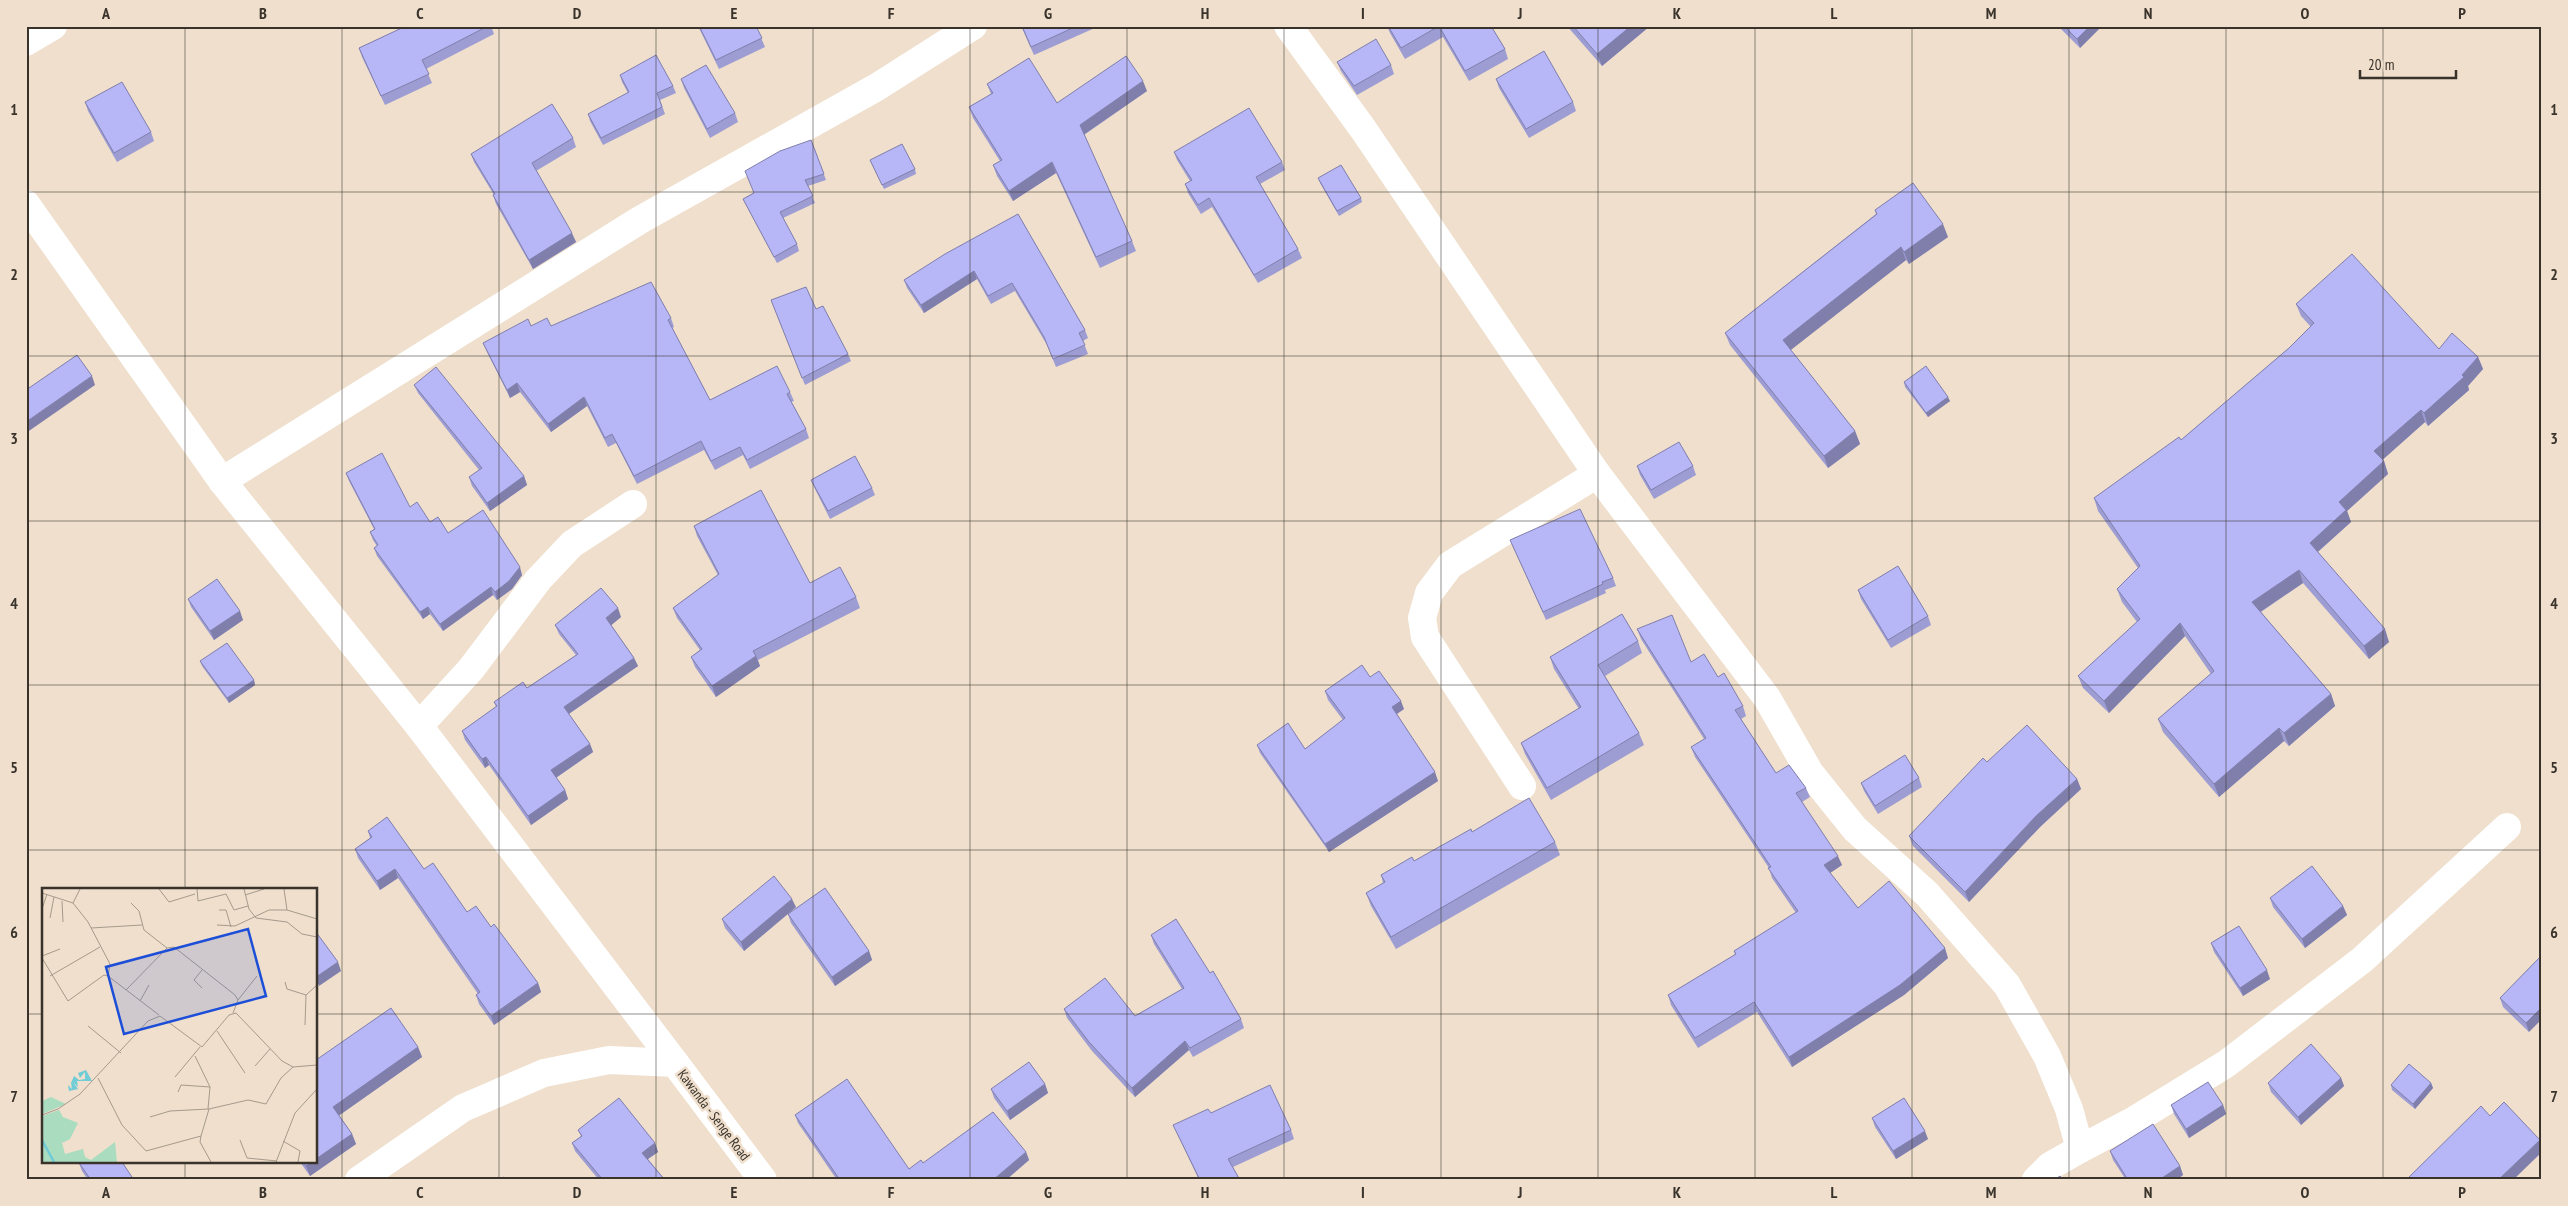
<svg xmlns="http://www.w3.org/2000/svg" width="2568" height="1206" font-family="'PT Sans Narrow',sans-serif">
<rect width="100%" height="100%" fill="#efdfcc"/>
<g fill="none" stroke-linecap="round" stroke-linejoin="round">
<g stroke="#fff" stroke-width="28">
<polyline points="1288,26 1363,129 1597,474 1767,698 1810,773 1855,829 1927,894 2007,985 2047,1056 2069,1109 2080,1149 2050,1166 2036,1180"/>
<polyline points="26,42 53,26"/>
<polyline points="26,204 222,481 419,726 675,1063"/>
<polyline points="222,481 640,220 877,87 973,26"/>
<polyline points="419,726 471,669 538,580 572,544 633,504"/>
<polyline points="1522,786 1425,637 1422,618 1429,593 1450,565 1597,474"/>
<polyline points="2080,1149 2133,1121 2226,1064 2362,960 2507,827"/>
</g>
<polyline stroke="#fff" stroke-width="28" points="359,1180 463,1108 544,1073 609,1060 675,1063 763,1180"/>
</g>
<g fill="#9d9dd4">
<polygon points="406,26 491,26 494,34 426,69 432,83 385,105 362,57 359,48"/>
<polygon points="698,26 756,26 765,47 719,69"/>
<polygon points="1021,26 1097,26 1097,27 1034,55"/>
<polygon points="1387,26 1491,26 1505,49 1508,59 1469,81 1443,37 1405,59 1390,33"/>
<polygon points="1567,26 1650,26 1602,66"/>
<polygon points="2058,26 2102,26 2080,48"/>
<polygon points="1337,62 1391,65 1394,74 1357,95 1341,71"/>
<polygon points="620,75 673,86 676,93 660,100 665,114 603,145 590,121 588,114 628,93 622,82"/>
<polygon points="681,79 735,113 738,122 710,138 684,88"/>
<polygon points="1496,79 1573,102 1576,111 1529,138 1499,88"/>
<polygon points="987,84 1057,103 1147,91 1084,135 1132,241 1136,251 1100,268 1056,173 1013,201 997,176 993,165 1000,161 973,118 969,107 991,94"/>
<polygon points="85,102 151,132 154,141 117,162 88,111"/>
<polygon points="573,138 576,147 536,171 576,242 533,269 496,204 493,195 494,195 474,162 471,154"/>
<polygon points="811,140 826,180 808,186 815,203 783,218 797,244 799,251 777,263 746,205 743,199 753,193"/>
<polygon points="1174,152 1282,162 1285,170 1260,184 1298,249 1302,258 1258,283 1212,207 1201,214 1188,193 1185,184 1190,181 1177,160"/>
<polygon points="870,160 915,169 916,174 884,189"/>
<polygon points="1318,178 1361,198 1362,202 1339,216 1320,183"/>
<polygon points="1875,210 1948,237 1909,264 1906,260 1790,350 1855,431 1860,444 1828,468 1730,345 1725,333 1876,214"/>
<polygon points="1018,214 1085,330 1088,338 1083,341 1088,354 1056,367 1047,345 1015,291 991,304 977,279 924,313 907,288 904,280"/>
<polygon points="771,300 816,309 848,354 851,361 805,385"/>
<polygon points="2296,304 2439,349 2478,357 2483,369 2468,386 2469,390 2428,426 2425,422 2382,460 2384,461 2388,474 2347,511 2351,522 2318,552 2389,642 2369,659 2303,583 2261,612 2331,694 2335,706 2289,746 2284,741 2219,797 2163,732 2158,719 2211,674 2185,636 2109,713 2083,688 2078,676 2137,622 2122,602 2117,589 2138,568 2098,511 2094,498 2181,440 2289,348 2311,327 2301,316"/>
<polygon points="671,318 674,327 672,328 710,400 790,392 794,401 791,402 806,429 809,438 750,469 743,455 715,470 704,450 637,484 616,443 608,447 587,406 551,432 520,392 510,398 487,352 483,343 531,326 551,326"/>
<polygon points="1904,382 1950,401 1928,417 1905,387"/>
<polygon points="414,385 524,476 527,485 490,511 472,486 469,477 479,470 418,393"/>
<polygon points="1637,466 1693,466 1696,475 1654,499 1640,475"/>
<polygon points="346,473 410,507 430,522 522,575 512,589 497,600 493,595 443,631 430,614 423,619 377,556 374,548 377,546 373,540 370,532 374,529 349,481"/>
<polygon points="811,480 872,488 875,495 830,519 814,487"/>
<polygon points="694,526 810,583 856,597 860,608 758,660 760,666 716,697 695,667 691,657 700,650 677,618 673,608 718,575 697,536"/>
<polygon points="1510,540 1613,578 1616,586 1605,590 1606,593 1546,620"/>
<polygon points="1858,590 1928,616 1931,625 1891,648 1861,599"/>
<polygon points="188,599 243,620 214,640 191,607"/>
<polygon points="621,617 611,625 634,658 638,666 569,714 590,744 593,752 556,778 565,790 568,799 531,825 489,765 485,768 465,740 462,731 496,707 494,702 527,688 576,655 559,634 555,625"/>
<polygon points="1637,629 1691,662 1718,677 1743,706 1746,716 1741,719 1776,773 1806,788 1810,797 1802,802 1842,865 1830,873 1858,908 1948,958 1904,995 1792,1067 1757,1012 1698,1048 1671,1005 1668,995 1735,955 1734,951 1796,913 1772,878 1769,868 1695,757 1691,747 1704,739 1641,639"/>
<polygon points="1638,641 1642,653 1605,676 1639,733 1644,745 1551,800 1525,754 1521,743 1579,709 1554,669 1550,657"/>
<polygon points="200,661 254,680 255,685 229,703 202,666"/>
<polygon points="1370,677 1404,709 1397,714 1438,781 1329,852 1260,753 1257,745 1305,749 1343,720 1328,700 1325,691"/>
<polygon points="1987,762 2077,779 2081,789 2040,827 1969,902 1913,846 1909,836"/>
<polygon points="1919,778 1922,787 1878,814 1864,791 1861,783"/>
<polygon points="368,831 424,869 467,912 491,927 538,983 541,992 494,1025 479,1004 476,995 478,994 398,878 380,890 358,858 355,849 370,838"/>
<polygon points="1472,832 1555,842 1560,855 1396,949 1371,906 1366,893 1383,883 1381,875 1414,861"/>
<polygon points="2270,898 2343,906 2347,915 2305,948 2273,907"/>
<polygon points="796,907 744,951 725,928 722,919"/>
<polygon points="788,914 869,951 872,960 835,986 791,923"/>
<polygon points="1151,935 1210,973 1241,1019 1244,1028 1193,1057 1189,1050 1135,1097 1092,1051 1067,1018 1064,1009 1135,1016 1182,989 1154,944"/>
<polygon points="2211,943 2270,979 2243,996 2214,952"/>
<polygon points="2542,955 2529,1032 2503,1007 2500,998"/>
<polygon points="418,1047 422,1057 339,1115 352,1134 356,1144 310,1176 300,1162 316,1162 316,1060"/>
<polygon points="2341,1078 2344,1086 2301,1125 2271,1092 2268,1083"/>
<polygon points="2431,1083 2433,1088 2415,1109 2392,1090 2391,1085"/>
<polygon points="1045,1084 1048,1093 1010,1120 994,1098 991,1089"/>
<polygon points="2171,1105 2223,1105 2226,1114 2189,1138 2174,1114"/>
<polygon points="1211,1113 1291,1130 1294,1139 1233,1167 1240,1180 1199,1180 1177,1133 1173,1125"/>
<polygon points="795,1115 909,1169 923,1163 1026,1152 1029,1160 1006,1180 837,1180 798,1123"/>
<polygon points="1872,1118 1928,1139 1896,1159 1875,1127"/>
<polygon points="578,1130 655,1143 658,1152 648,1159 665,1180 599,1180 575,1151 572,1143 581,1136"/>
<polygon points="2110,1151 2180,1166 2183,1175 2176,1180 2126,1180 2113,1160"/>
<polygon points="79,1163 134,1180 88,1180 82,1171"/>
</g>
<g fill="#807fac">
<polygon points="1631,26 1650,26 1602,66 1597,54"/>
<polygon points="2090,26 2102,26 2080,48 2077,39"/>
<polygon points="1143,81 1147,91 1083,135 1080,125"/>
<polygon points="1052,162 1056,173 1013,201 1009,191"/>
<polygon points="1943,224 1948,237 1909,264 1904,252"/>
<polygon points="572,233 576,242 533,269 529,260"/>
<polygon points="1901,247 1906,260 1787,353 1783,340"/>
<polygon points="974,271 977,279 924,313 921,305"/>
<polygon points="2478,357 2483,369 2468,386 2469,390 2428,426 2424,413 2462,375"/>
<polygon points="92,376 95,385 26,433 26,422"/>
<polygon points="517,383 520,392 510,398 507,390"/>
<polygon points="584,397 587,406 551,432 548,424"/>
<polygon points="1948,397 1950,401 1928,417 1926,413"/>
<polygon points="2421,410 2425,422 2379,463 2374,451"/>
<polygon points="1855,431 1860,444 1828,468 1824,456"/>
<polygon points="2384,461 2388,474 2347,511 2351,522 2314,555 2310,543 2339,502"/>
<polygon points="524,476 527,485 490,511 487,503"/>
<polygon points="520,567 522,575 512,589 497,600 495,592"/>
<polygon points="2299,570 2303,583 2257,614 2252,602"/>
<polygon points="491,587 493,595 443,631 440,624"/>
<polygon points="428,607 430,614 423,619 420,612"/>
<polygon points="618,608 621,617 609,627 606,618"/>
<polygon points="240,611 243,620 214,640 210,631"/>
<polygon points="2180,623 2185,636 2109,713 2104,701"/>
<polygon points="2385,629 2389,642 2369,659 2364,646"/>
<polygon points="756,656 760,666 716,697 712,686"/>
<polygon points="634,658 638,666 567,715 564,707"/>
<polygon points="254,680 255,685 229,703 227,698"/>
<polygon points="2331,694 2335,706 2289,746 2284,733"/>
<polygon points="1401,701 1404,709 1395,715 1392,707"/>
<polygon points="2279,728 2284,741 2219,797 2214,784"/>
<polygon points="590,744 593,752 554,779 551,770"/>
<polygon points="486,757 489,765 485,768 482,759"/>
<polygon points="1435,772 1438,781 1329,852 1325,844"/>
<polygon points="2077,779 2081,789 2040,827 1969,902 1965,892 2036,816"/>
<polygon points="565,790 568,799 531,825 528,816"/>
<polygon points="1838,856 1842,865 1827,875 1824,865"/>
<polygon points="395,869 398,878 380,890 377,881"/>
<polygon points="792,899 796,907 744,951 741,942"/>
<polygon points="2343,906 2347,915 2305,948 2302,939"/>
<polygon points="1945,948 1948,958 1904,995 1792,1067 1789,1057"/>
<polygon points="869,951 872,960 835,986 832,977"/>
<polygon points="338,962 341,971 319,986 316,977"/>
<polygon points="2267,970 2270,979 2243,996 2240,988"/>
<polygon points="538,983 541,992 494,1025 491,1016"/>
<polygon points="2542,1007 2542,1019 2529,1032 2526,1023"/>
<polygon points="1185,1041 1189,1050 1135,1097 1132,1088"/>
<polygon points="418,1047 422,1057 337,1117 333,1107"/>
<polygon points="2341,1078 2344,1086 2301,1125 2298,1117"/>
<polygon points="2431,1083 2433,1088 2415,1109 2413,1104"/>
<polygon points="1045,1084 1048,1093 1010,1120 1007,1111"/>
<polygon points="2223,1105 2226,1114 2189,1138 2186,1129"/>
<polygon points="1925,1131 1928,1139 1896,1159 1893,1151"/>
<polygon points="352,1134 356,1144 310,1176 306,1166 311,1162 316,1162 316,1159"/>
<polygon points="2540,1140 2542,1144 2542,1152 2513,1180 2498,1180"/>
<polygon points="655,1143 658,1152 645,1161 642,1153"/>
<polygon points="1026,1152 1029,1160 1006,1180 993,1180"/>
<polygon points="2180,1166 2183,1175 2176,1180 2159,1180"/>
</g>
<g fill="#b7b6f6" stroke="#807fac">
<polygon points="406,26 488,26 422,60 429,74 381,96 359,48"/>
<polygon points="699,26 756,26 762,38 716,60"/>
<polygon points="1022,26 1077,26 1031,47"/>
<polygon points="1388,26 1491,26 1505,49 1465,71 1439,26 1401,48"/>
<polygon points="1573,26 1631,26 1597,54"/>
<polygon points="2064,26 2090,26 2077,39"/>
<polygon points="1376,39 1391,65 1354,86 1337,62"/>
<polygon points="1544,51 1573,102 1526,129 1496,79"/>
<polygon points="656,55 673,86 657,93 662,107 601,138 588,114 629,92 620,75"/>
<polygon points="1126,56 1143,81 1080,125 1132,241 1096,257 1052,162 1009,191 993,165 1002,160 969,107 993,93 987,84 1029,58 1057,103"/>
<polygon points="706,65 735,113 707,129 681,79"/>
<polygon points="122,82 151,132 114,153 85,102"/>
<polygon points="552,104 573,138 532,163 572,233 529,260 493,195 495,194 471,154"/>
<polygon points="1249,108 1282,162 1256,177 1298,249 1254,275 1209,198 1198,205 1185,184 1192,180 1174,152"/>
<polygon points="811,140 824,174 805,180 813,196 780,212 797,244 774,257 743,199 754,193 745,171 780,151"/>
<polygon points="902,144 915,169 882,185 870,160"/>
<polygon points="1341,165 1361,198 1337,211 1318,178"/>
<polygon points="1913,183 1943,224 1904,252 1901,247 1783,340 1855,431 1824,456 1725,333 1877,214 1875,210"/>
<polygon points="1018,214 1085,330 1079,333 1085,345 1053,359 1044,337 1012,283 988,296 974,271 921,305 904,280 945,254"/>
<polygon points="2352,254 2439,349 2452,333 2478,357 2462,375 2464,377 2424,413 2421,410 2374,451 2384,461 2339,502 2346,510 2310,543 2385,629 2364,646 2299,570 2252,602 2331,694 2284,733 2279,728 2214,784 2158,719 2214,671 2180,623 2104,701 2078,676 2140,619 2117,589 2140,566 2094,498 2179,437 2181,440 2289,348 2314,323 2296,304"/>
<polygon points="651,282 671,318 668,320 710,400 777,366 790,392 787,394 806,429 747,460 740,447 711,461 701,441 634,476 612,434 605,438 584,397 548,424 517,383 507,390 483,343 528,319 531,326 547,318 551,326"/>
<polygon points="806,287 816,309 823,306 848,354 802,378 771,300"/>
<polygon points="77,355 92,376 26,422 26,390"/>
<polygon points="1926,366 1948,397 1926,413 1904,382"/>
<polygon points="436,367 524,476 487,503 469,477 482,468 414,385"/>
<polygon points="1679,442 1693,466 1651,490 1637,466"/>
<polygon points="382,453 410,507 417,502 430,522 438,517 448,533 483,510 520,567 509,581 495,592 491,587 440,624 428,607 420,612 374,548 378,545 370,532 375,529 346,473"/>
<polygon points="855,456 872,488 828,511 811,480"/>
<polygon points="761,490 810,583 840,567 856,597 753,651 756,656 712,686 691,657 702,649 673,608 719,574 694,526"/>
<polygon points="1580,509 1613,578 1602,582 1603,584 1543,612 1510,540"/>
<polygon points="1898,566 1928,616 1888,640 1858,590"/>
<polygon points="217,579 240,611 210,631 188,599"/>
<polygon points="601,588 618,608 606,618 634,658 564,707 590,744 551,770 565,790 528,816 486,757 482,759 462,731 497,706 494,702 523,682 527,688 578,654 555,625"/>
<polygon points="1622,614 1638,641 1598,665 1639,733 1547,788 1521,743 1581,707 1550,657"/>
<polygon points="1672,615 1691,662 1704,654 1718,677 1724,673 1743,706 1735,710 1776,773 1789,765 1806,788 1796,793 1838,856 1824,865 1858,908 1889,881 1945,948 1900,985 1789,1057 1754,1002 1695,1038 1668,995 1736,954 1734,951 1798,911 1768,868 1771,867 1691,747 1706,738 1637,629"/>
<polygon points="227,643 254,680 227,698 200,661"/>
<polygon points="1362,665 1370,677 1379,671 1401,701 1392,707 1435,772 1325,844 1257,745 1288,723 1305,749 1345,718 1325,691"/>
<polygon points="2027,725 2077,779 2036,816 1965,892 1909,836 1983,758 1987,762"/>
<polygon points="1905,755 1919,778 1875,806 1861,783"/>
<polygon points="1529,798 1555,842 1391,937 1366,893 1385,882 1381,875 1412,857 1414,861 1471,829 1472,832"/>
<polygon points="387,817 424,869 433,863 467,912 476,906 491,927 494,924 538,983 491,1016 476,995 480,992 395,869 377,881 355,849 372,837 368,831"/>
<polygon points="2312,866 2343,906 2302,939 2270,898"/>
<polygon points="774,876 792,899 741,942 722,919"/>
<polygon points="825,888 869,951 832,977 788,914"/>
<polygon points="1176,919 1210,973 1213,971 1241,1019 1190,1048 1185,1041 1132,1088 1089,1042 1064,1009 1105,978 1135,1016 1184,988 1151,935"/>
<polygon points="2239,926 2267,970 2240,988 2211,943"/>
<polygon points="316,932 338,962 316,977"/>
<polygon points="2542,955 2542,1007 2526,1023 2500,998"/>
<polygon points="391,1008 418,1047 333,1107 352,1134 316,1159 316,1060"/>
<polygon points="2311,1044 2341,1078 2298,1117 2268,1083"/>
<polygon points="1029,1062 1045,1084 1007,1111 991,1089"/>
<polygon points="2409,1064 2431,1083 2413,1104 2391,1085"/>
<polygon points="847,1079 909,1169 921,1160 923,1163 993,1112 1026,1152 993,1180 840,1180 795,1115"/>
<polygon points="2208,1082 2223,1105 2186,1129 2171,1105"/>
<polygon points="1270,1085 1291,1130 1228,1159 1240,1180 1200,1180 1173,1125 1208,1109 1211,1113"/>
<polygon points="619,1098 655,1143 642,1153 665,1180 603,1180 572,1143 582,1136 578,1130"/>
<polygon points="1904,1098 1925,1131 1893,1151 1872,1118"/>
<polygon points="2504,1102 2540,1140 2498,1180 2406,1180 2481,1106 2490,1116"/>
<polygon points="2153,1124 2180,1166 2159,1180 2128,1180 2110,1151"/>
<polygon points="81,1162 122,1162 134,1180 91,1180 79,1163"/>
<polygon points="303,1162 311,1162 306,1166"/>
<polygon points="2060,1176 2063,1180 2054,1180"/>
<polygon points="504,1177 506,1180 499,1180"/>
</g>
<path fill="none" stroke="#39332b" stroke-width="1" stroke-opacity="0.55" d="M185,26V890M342,26V1180M499,26V1180M656,26V1180M813,26V1180M970,26V1180M1127,26V1180M1284,26V1180M1441,26V1180M1598,26V1180M1755,26V1180M1912,26V1180M2069,26V1180M2226,26V1180M2383,26V1180M26,192H2542M26,356H2542M26,521H2542M26,685H2542M26,850H2542M26,1014H44M316,1014H2542M185,1162V1180"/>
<g text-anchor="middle" stroke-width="5" stroke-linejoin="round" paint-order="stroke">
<g font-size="14" fill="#39332b" stroke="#efdfcc">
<text transform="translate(714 1115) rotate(53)" y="5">Kawanda - Senge Road</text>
</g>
</g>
<g transform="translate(42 888)">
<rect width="275" height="275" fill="#efdfcc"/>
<path d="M9,209L24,216L0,226V213ZM17,222L21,229L36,235L28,251L20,255L23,266L41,261L43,269L49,272L73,254L75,274H0V228Z" fill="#aadcc0"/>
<path d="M44,182L50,193H35L36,199L31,194L36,201L27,203L26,197L30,201L29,195L32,188L37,192L43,191V184L38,190L36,185Z" fill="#70ccd6"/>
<path fill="none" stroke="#70ccd6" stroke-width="2.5" d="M0,252L12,274"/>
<path fill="none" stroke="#a69a8c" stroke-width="1" d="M117,1L127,14L153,6M155,1L156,13L184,6L192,22L206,18M202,1L207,21L214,30L245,34L260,46L275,49M242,1L245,22M0,5L31,15L38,1M203,7L222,1M20,13L21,34M31,15L46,34L68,76L66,88M89,15L97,23L102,42L125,60M0,21L5,6M177,22H184L189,39M8,30L12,9M175,37L193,38L227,22H245L275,31M49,40L100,37M0,68L18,61M0,70L26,113L62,87L66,88M160,82L152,92L160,100M8,88L58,59M66,88L117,127M243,94L245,101L264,107M84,102L125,60L132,59L193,107L196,112L191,125M196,112L215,88M98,113L107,97M263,137L264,107L275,97M46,138L79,165M175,143L203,185M153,168L168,199L166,221M213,178L228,161M133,189L158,159M56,190L80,237L104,263L159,248L167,221L206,212L224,216L239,190L251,179M136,204L139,197L168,199M0,227L16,221L38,206L106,133L118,128L160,159L187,127L194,125L240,173L251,179L275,177M108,229L128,223L167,221M159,248L158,254L169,274M198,252L205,270L235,273M241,253L258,263L256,274M234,274L253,225L275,201"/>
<path fill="#1d4ed8" fill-opacity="0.15" stroke="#1d4ed8" stroke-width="2.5" d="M206,41L224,108L82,146L64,79Z"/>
<rect width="275" height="275" fill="none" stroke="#39332b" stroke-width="2.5"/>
</g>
<rect width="2568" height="1206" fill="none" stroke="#efdfcc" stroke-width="55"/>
<path d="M2360 70v8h96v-8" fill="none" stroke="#39332b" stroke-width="2.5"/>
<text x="2368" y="70" font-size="15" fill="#39332b" stroke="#efdfcc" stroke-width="4" paint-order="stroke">20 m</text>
<rect x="28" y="28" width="2512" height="1150" fill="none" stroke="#39332b" stroke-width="2"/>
<g font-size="16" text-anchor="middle" font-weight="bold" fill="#39332b">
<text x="106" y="19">A</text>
<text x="263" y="19">B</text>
<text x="420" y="19">C</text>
<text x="577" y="19">D</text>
<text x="734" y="19">E</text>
<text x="891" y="19">F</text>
<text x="1048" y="19">G</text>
<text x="1205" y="19">H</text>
<text x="1363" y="19">I</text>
<text x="1520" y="19">J</text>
<text x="1677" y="19">K</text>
<text x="1834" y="19">L</text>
<text x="1991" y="19">M</text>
<text x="2148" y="19">N</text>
<text x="2305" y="19">O</text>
<text x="2462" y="19">P</text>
<text x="14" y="115">1</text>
<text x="2554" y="115">1</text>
<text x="14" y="280">2</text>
<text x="2554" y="280">2</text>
<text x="14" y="444">3</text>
<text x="2554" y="444">3</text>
<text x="14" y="609">4</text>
<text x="2554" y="609">4</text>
<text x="14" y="773">5</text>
<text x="2554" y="773">5</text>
<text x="14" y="938">6</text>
<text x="2554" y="938">6</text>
<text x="14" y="1102">7</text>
<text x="2554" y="1102">7</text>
<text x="106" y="1198">A</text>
<text x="263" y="1198">B</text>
<text x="420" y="1198">C</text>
<text x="577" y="1198">D</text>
<text x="734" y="1198">E</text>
<text x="891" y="1198">F</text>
<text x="1048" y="1198">G</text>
<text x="1205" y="1198">H</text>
<text x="1363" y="1198">I</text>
<text x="1520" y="1198">J</text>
<text x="1677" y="1198">K</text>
<text x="1834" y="1198">L</text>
<text x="1991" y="1198">M</text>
<text x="2148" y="1198">N</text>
<text x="2305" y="1198">O</text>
<text x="2462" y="1198">P</text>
</g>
</svg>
